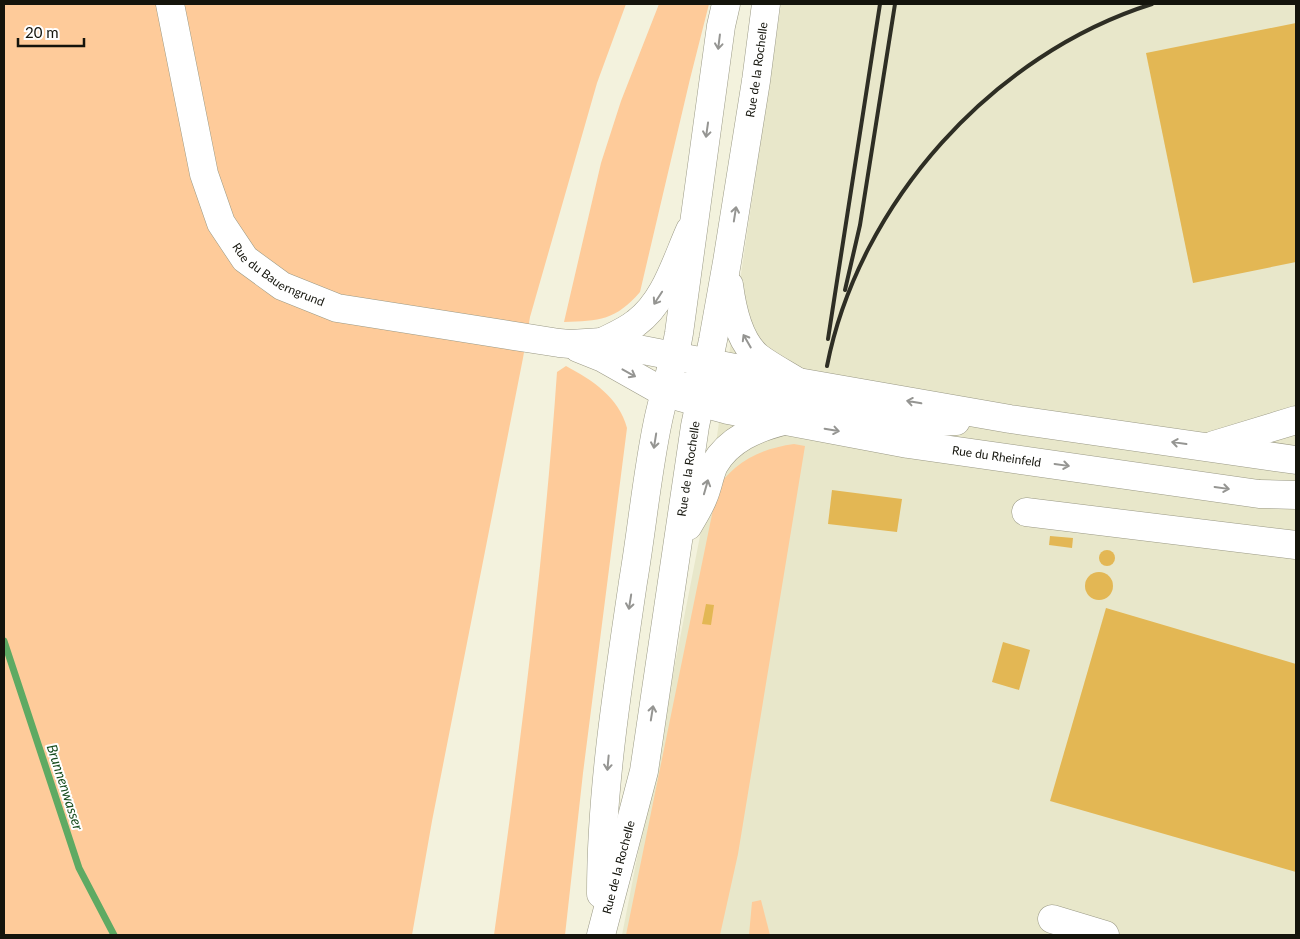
<svg xmlns="http://www.w3.org/2000/svg" width="1300" height="939" font-family="Lato,sans-serif">
<rect width="100%" height="100%" fill="#f3f2dd"/>
<polygon fill="#e8e7ca" points="781,4 1296,4 1296,935 622,935 709,490"/>
<g fill="#fecb9a">
<polygon points="4,4 626,4 597,83 530,317 523,358 432,821 412,935 4,935"/>
<path d="M659,4H709L690,79L640,292C616,320 599,321 564,322L601,163L621,101Z"/>
<path d="M566,366C592,380 619,397 627,428L583,773L565,935H494C520,748 544,560 557,372Z"/>
<path d="M794,444L805,446L738,854L720,935H626L718,485C724,479 729,473 735,468C752,454 772,447 794,444Z"/>
<polygon points="761,900 770,935 749,935 752,902"/>
</g>
<g fill="none" stroke-linecap="round" stroke-linejoin="round">
<polyline stroke="#5faa63" stroke-width="7" points="4,641 79,868 114,935"/>
</g>
<g fill="#e3b754">
<polygon points="1296,23 1296,262 1193,283 1146,53"/>
<polygon points="832,490 902,499 897,532 828,524"/>
<polygon points="1050,536 1073,538 1072,548 1049,545"/>
<circle cx="1107" cy="558" r="8"/>
<circle cx="1099" cy="586" r="14"/>
<polygon points="706,604 714,605 711,625 702,624"/>
<polygon points="1106,608 1296,664 1296,872 1050,801"/>
<polygon points="1003,642 1030,650 1019,690 992,682"/>
</g>
<g fill="none" stroke-linecap="round" stroke-linejoin="round">
<g stroke="#9a9985" stroke-width="29">
<g id="minor">
<path id="s1" d="M170,4L204,174L221,223L245,259L282,286L337,308L559,343L570,344L602,342L735,368L798,382L1010,419L1296,460"/>
<path d="M602,342C614,336 626,331 636,323C665,302 676,261 690,230"/>
<path id="s2" d="M578,348L603,358L665,393L728,410L908,444L1259,494L1296,495"/>
<polyline points="681,388 704,383 732,389 780,402 869,417 913,423 956,421"/>
<polyline points="1214,445 1296,420"/>
<polyline points="1026,512 1296,545"/>
<polyline points="1052,919 1105,935"/>
</g>
</g>
<g stroke="#9a9985" stroke-width="29">
<g id="major">
<path d="M729,285C732,308 739,341 758,357C770,366 785,374 798,382"/>
<path d="M688,526C693,517 699,508 703,498C708,487 709,476 714,465C729,439 756,428 784,421"/>
<path d="M601,894C601,789 618,685 633,582C642,529 647,473 658,421C664,392 674,363 679,333L721,26L726,4"/>
<path id="s3" d="M601,935L644,771L695,426L713,340L727,262L756,81L766,4"/>
</g>
</g>
<use href="#minor" stroke="#fff" stroke-width="28"/>
<use href="#major" stroke="#fff" stroke-width="28"/>
<g stroke="#2e2e24" stroke-width="4">
<polyline points="845,290 860,225 895,4"/>
<polyline points="828,339 880,4"/>
<path d="M827,366C859,203 993,54 1152,4"/>
</g>
</g>
<defs><path id="oneway-shaft" d="M-6 0H5M1.5-3L5.5 0L1.5 3" fill="none" stroke-width="1.6" stroke-linecap="round" stroke-linejoin="round" transform="scale(1.25)"/></defs>
<g stroke="#959592">
<use href="#oneway-shaft" transform="translate(719 42) rotate(97)"/>
<use href="#oneway-shaft" transform="translate(707 130) rotate(98)"/>
<use href="#oneway-shaft" transform="translate(735 214) rotate(-81)"/>
<use href="#oneway-shaft" transform="translate(658 298) rotate(123)"/>
<use href="#oneway-shaft" transform="translate(747 341) rotate(-120)"/>
<use href="#oneway-shaft" transform="translate(629 373) rotate(29)"/>
<use href="#oneway-shaft" transform="translate(914 402) rotate(-170)"/>
<use href="#oneway-shaft" transform="translate(832 430) rotate(10)"/>
<use href="#oneway-shaft" transform="translate(655 441) rotate(99)"/>
<use href="#oneway-shaft" transform="translate(1179 443) rotate(-172)"/>
<use href="#oneway-shaft" transform="translate(1062 465) rotate(8)"/>
<use href="#oneway-shaft" transform="translate(706 487) rotate(-74)"/>
<use href="#oneway-shaft" transform="translate(1222 488) rotate(8)"/>
<use href="#oneway-shaft" transform="translate(630 602) rotate(99)"/>
<use href="#oneway-shaft" transform="translate(652 713) rotate(-81)"/>
<use href="#oneway-shaft" transform="translate(608 763) rotate(95)"/>
</g>
<g text-anchor="middle" stroke-width="4" stroke-linejoin="round" paint-order="stroke">
<g font-size="12" fill="#14140c" stroke="#fff">
<text dy="4" stroke="none"><textPath href="#s3" startOffset="880">Rue de la Rochelle</textPath></text>
<text dy="4" stroke="none"><textPath href="#s1" startOffset="305">Rue du Bauerngrund</textPath></text>
<text dy="4" stroke="none"><textPath href="#s2" startOffset="436">Rue du Rheinfeld</textPath></text>
<text dy="4" stroke="none"><textPath href="#s3" startOffset="475">Rue de la Rochelle</textPath></text>
<text dy="4" stroke="none"><textPath href="#s3" startOffset="70">Rue de la Rochelle</textPath></text>
</g>
<g font-size="14" font-style="italic" fill="#174c1d" stroke="#fff">
<text transform="translate(65 787) rotate(72)" y="5">Brunnenwasser</text>
</g>
</g>
<rect width="1300" height="939" fill="none" stroke="#14140c" stroke-width="10"/>
<path d="M18 38v8h66v-8" fill="none" stroke="#14140c" stroke-width="2.5"/>
<text x="25" y="38" font-size="15" fill="#14140c" stroke="#ffffff" stroke-width="4" paint-order="stroke">20 m</text>
</svg>
